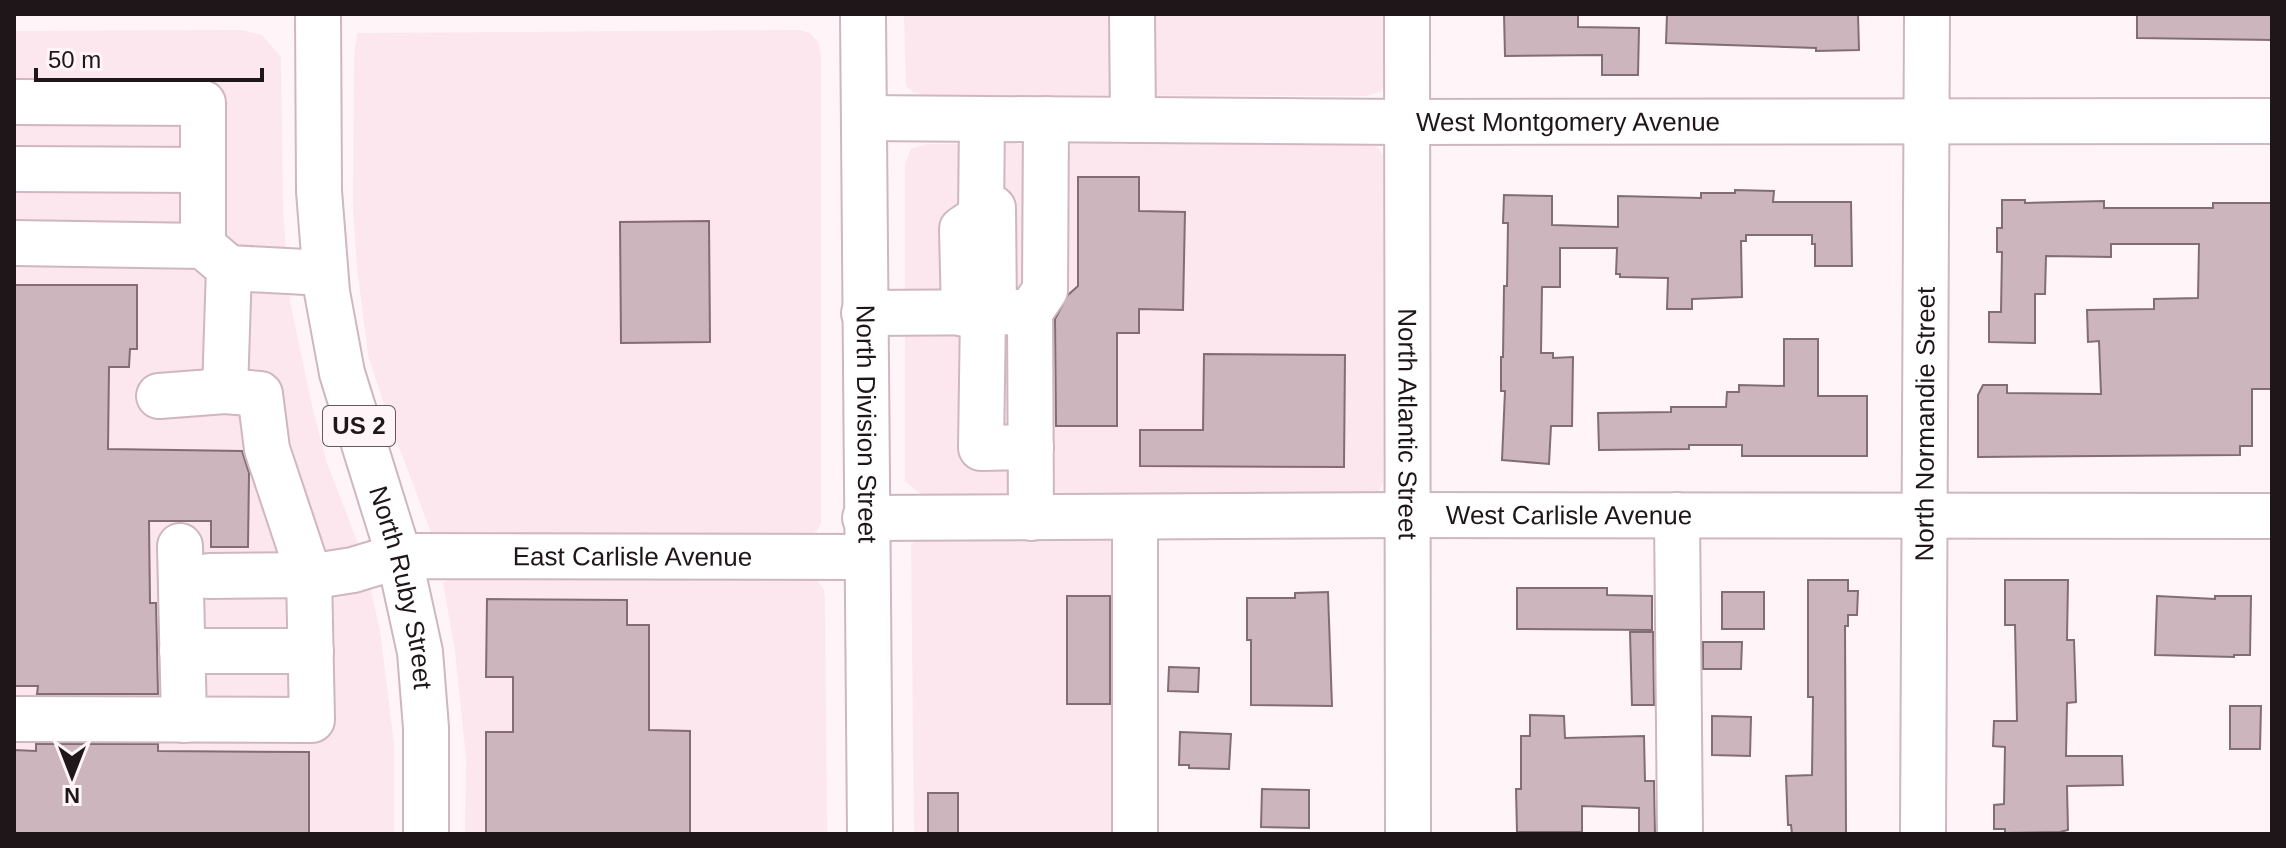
<svg xmlns="http://www.w3.org/2000/svg" width="2286" height="848" font-family="Arial,sans-serif">
<rect width="100%" height="100%" fill="#fff5f8"/>
<g fill="#fbe7ed">
<polygon points="904,14 1385,14 1385,84 1381,92 1366,96 923,95 913,92 906,86"/>
<polygon points="242,30 262,35 281,57 283,210 290,302 313,410 327,463 364,559 380,631 394,744 394,834 14,834 14,31"/>
<polygon points="800,30 810,33 818,42 821,54 821,523 817,531 807,536 432,535 390,423 368,355 357,267 353,208 354,59 357,33"/>
<polygon points="1368,142 1378,147 1383,156 1383,483 1378,492 1366,496 922,495 905,481 905,164 911,149 925,144"/>
<polygon points="1121,536 1145,834 914,834 911,545 919,538"/>
<polygon points="453,577 811,577 818,581 824,590 825,599 827,834 465,834 466,759 463,728 455,651 443,583"/>
</g>
<g fill="#ccb5bc" stroke="#826d73" stroke-width="2">
<polygon points="1504,14 1578,14 1578,27 1639,28 1638,75 1602,75 1602,55 1505,56"/>
<polygon points="1667,14 1858,14 1859,50 1816,51 1816,48 1666,43"/>
<polygon points="2137,14 2272,14 2272,40 2137,38"/>
<polygon points="1078,177 1139,177 1139,211 1185,212 1183,310 1139,309 1139,333 1117,333 1117,426 1056,426 1055,319 1068,295 1078,286"/>
<polygon points="1735,190 1774,191 1773,202 1851,202 1852,266 1815,266 1815,244 1812,244 1812,235 1746,235 1746,241 1741,241 1742,297 1692,299 1692,309 1667,309 1668,278 1620,277 1620,274 1616,274 1617,248 1560,248 1560,287 1542,287 1541,353 1553,353 1553,358 1573,357 1572,426 1551,426 1549,464 1502,460 1505,391 1501,391 1501,357 1503,357 1504,286 1507,286 1508,223 1503,223 1504,195 1552,196 1552,225 1618,227 1618,196 1701,198 1701,193 1735,193"/>
<polygon points="2002,200 2025,200 2025,203 2104,201 2104,208 2213,208 2213,203 2272,203 2272,389 2252,389 2252,446 2240,446 2240,455 1978,457 1978,395 1983,385 2007,385 2007,393 2101,394 2099,341 2088,342 2087,310 2154,309 2154,299 2198,298 2199,244 2111,244 2111,257 2046,256 2045,294 2035,294 2035,343 1989,342 1989,312 2001,312 2002,252 1997,252 1997,228 2002,228"/>
<polygon points="709,221 710,342 621,343 620,222"/>
<polygon points="14,285 137,285 137,349 130,349 129,367 109,367 108,449 242,451 249,473 248,547 211,547 211,521 149,521 150,603 156,603 158,694 37,694 38,686 14,686"/>
<polygon points="1784,339 1818,339 1818,396 1867,396 1867,456 1742,456 1742,445 1689,445 1689,449 1599,450 1598,413 1671,412 1671,407 1726,407 1727,392 1739,392 1739,385 1784,386"/>
<polygon points="1204,354 1345,355 1344,467 1140,466 1140,430 1203,430"/>
<polygon points="1808,580 1848,580 1848,591 1858,591 1857,615 1848,615 1848,626 1845,626 1846,834 1792,834 1791,825 1788,825 1786,776 1812,775 1813,697 1808,697"/>
<polygon points="2005,580 2068,580 2067,640 2074,640 2076,702 2067,703 2066,756 2122,756 2123,785 2067,786 2068,830 2060,832 2005,833 2005,829 1994,829 1994,805 2004,804 2005,747 1993,746 1994,721 2017,721 2015,625 2005,625"/>
<polygon points="1517,588 1607,588 1607,595 1652,596 1652,630 1517,629"/>
<polygon points="1328,592 1332,706 1251,705 1251,640 1247,640 1247,598 1295,598 1295,593"/>
<rect x="1722" y="592" width="42" height="37"/>
<rect x="1067" y="596" width="43" height="108"/>
<polygon points="2157,596 2215,599 2215,596 2251,596 2250,655 2234,655 2234,657 2155,655"/>
<polygon points="487,599 627,600 627,625 649,625 649,730 690,731 690,834 486,834 486,732 513,732 513,677 486,677"/>
<polygon points="1630,632 1653,632 1654,705 1632,705"/>
<polygon points="1703,642 1742,642 1741,669 1703,669"/>
<polygon points="1169,667 1199,668 1198,692 1168,691"/>
<polygon points="2230,706 2261,706 2260,749 2230,749"/>
<polygon points="1530,715 1564,716 1565,738 1644,736 1645,781 1654,781 1655,834 1639,834 1639,808 1582,806 1582,832 1517,832 1516,789 1521,789 1521,736 1530,736"/>
<polygon points="1712,716 1751,717 1750,756 1712,755"/>
<polygon points="1180,732 1231,734 1229,769 1189,768 1189,765 1179,765"/>
<polygon points="36,744 158,744 158,751 309,752 309,834 14,834 14,750 36,751"/>
<polygon points="1262,789 1309,790 1309,828 1261,827"/>
<rect x="928" y="793" width="30" height="41"/>
</g>
<g fill="none" stroke-linecap="round" stroke-linejoin="round">
<g stroke="#cfb7bf" stroke-width="48">
<g id="minor">
<polyline points="1132,14 1133,120"/>
<path id="s1" d="M1407,14L1408,834"/>
<polyline points="14,102 203,103 203,246"/>
<path id="s2" d="M864,118L1406,122L2272,121"/>
<polyline points="14,169 203,170"/>
<polyline points="981,216 982,119"/>
<polyline points="14,243 203,246 229,268 325,273"/>
<polyline points="1030,312 1045,290 1046,119"/>
<polyline points="864,313 1030,312 1031,518"/>
<polyline points="964,314 962,229 993,208 994,313"/>
<polyline points="983,314 981,448 1031,447"/>
<polyline points="225,391 229,268"/>
<polyline points="1677,515 1680,834"/>
<path id="s3" d="M865,518L1408,515L2272,516"/>
<polyline points="180,546 184,720"/>
<path id="s4" d="M209,576L321,575L353,570L399,556L866,557"/>
<polyline points="182,651 311,651"/>
<polyline points="14,719 312,720 309,575 267,449 260,394 225,391 159,396"/>
<polyline points="1135,834 1135,517"/>
<path id="s5" d="M1923,834L1927,14"/>
</g>
</g>
<g stroke="#cfb7bf" stroke-width="48">
<g id="major">
<path id="s6" d="M318,14L319,191L327,292L342,373L399,556L420,652L426,728V834"/>
<path id="s7" d="M863,14L870,834"/>
</g>
</g>
<use href="#minor" stroke="#fff" stroke-width="44"/>
<use href="#major" stroke="#fff" stroke-width="44"/>
</g>
<g text-anchor="middle" stroke-width="7" stroke-linejoin="round" paint-order="stroke">
<rect fill="#fff5f8" stroke="#62595c" stroke-width="2" x="323" y="406" width="72" height="40" rx="6"/>
<g font-size="24" font-weight="bold" fill="#1f1619">
<text x="359" y="434">US 2</text>
</g>
<g font-size="26" fill="#1f1619" stroke="#fff5f8">
<text dy="9" stroke="none"><textPath href="#s2" startOffset="704">West Montgomery Avenue</textPath></text>
<text dy="9" stroke="none"><textPath href="#s7" startOffset="410">North Division Street</textPath></text>
<text dy="9" stroke="none"><textPath href="#s1" startOffset="410">North Atlantic Street</textPath></text>
<text dy="9" stroke="none"><textPath href="#s5" startOffset="410">North Normandie Street</textPath></text>
<text dy="9" stroke="none"><textPath href="#s3" startOffset="704">West Carlisle Avenue</textPath></text>
<text dy="9" stroke="none"><textPath href="#s4" startOffset="426">East Carlisle Avenue</textPath></text>
<text dy="9" stroke="none"><textPath href="#s6" startOffset="584">North Ruby Street</textPath></text>
</g>
</g>
<rect width="2286" height="848" fill="none" stroke="#1f1619" stroke-width="32"/>
<g transform="translate(72 776) rotate(180)" stroke="#fff5f8" stroke-width="6" paint-order="stroke">
<path d="M0-6L14 30L0 20L-14 30Z" fill="#1f1619"/>
<text y="-12" font-size="22" font-weight="bold" text-anchor="middle" fill="#1f1619">N</text>
</g>
<path d="M36 68v12h226v-12" fill="none" stroke="#1f1619" stroke-width="4"/>
<text x="48" y="68" font-size="24" fill="#1f1619" stroke="#fff5f8" stroke-width="6" paint-order="stroke">50 m</text>
</svg>
